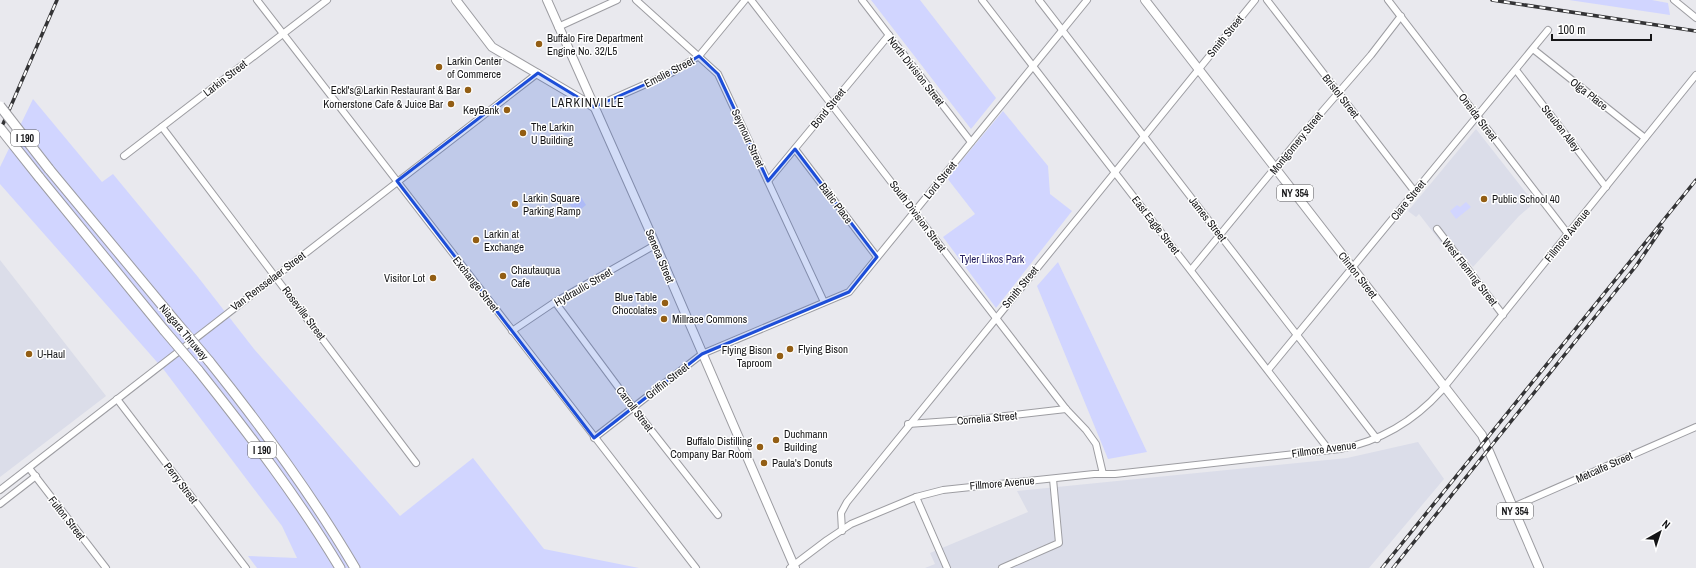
<svg xmlns="http://www.w3.org/2000/svg" width="1696" height="568" font-family="'Archivo Narrow',sans-serif">
<rect width="100%" height="100%" fill="#e9e9ee"/>
<g fill="#dbdde9">
<polygon points="1476,129 1534,203 1519,216 1473,267 1450,240 1443,245 1419,214 1416,217 1408,211"/>
<polygon points="0,260 106,396 0,477"/>
<polygon points="1418,442 1444,479 1369,568 925,568 935,564 930,553 1028,512 1017,491 1347,458"/>
</g>
<g fill="#d1d5ff">
<polygon points="871,0 920,0 996,98 971,129"/>
<polygon points="1569,0 1652,0 1668,3 1670,15"/>
<polygon points="33,99 102,182 113,174 198,277 254,349 400,516 473,458 544,549 639,568 257,568 248,556 297,558 282,526 164,370 0,184 0,167"/>
<polygon points="1003,111 1048,166 1050,194 1072,211 996,308 943,237 975,214 947,178"/>
<polygon points="579,194 586,205 576,213 568,202"/>
<polygon points="1466,202 1471,207 1456,219 1450,211 1457,205 1460,207"/>
<polygon points="1058,262 1147,452 1108,459 1037,286"/>
</g>
<g fill="none" stroke-linecap="round" stroke-linejoin="round">
<g stroke="#9d9da2" stroke-width="8">
<g id="minor">
<polyline points="257,0 696,568"/>
<polyline points="636,0 718,74 824,302"/>
<polyline points="751,0 1066,409 1086,430 1096,444 1103,474"/>
<polyline points="862,0 971,142"/>
<polyline points="982,0 1329,450"/>
<polyline points="1039,0 1377,439"/>
<polyline points="1267,0 1415,192"/>
<polyline points="1388,0 1568,234"/>
<polyline points="1674,0 1696,18"/>
<polyline points="558,27 617,0"/>
<polyline points="1533,49 1645,138"/>
<polyline points="1516,70 1606,187"/>
<polyline points="594,107 671,73 699,56 745,0"/>
<polyline points="162,127 416,463"/>
<polyline points="795,149 877,257"/>
<polyline points="124,156 327,0"/>
<polyline points="768,181 889,35"/>
<polyline points="1437,229 1503,315"/>
<polyline points="1191,270 1307,129 1371,55 1401,16"/>
<polyline points="555,302 633,407 718,515"/>
<polyline points="512,331 555,302 655,245"/>
<polyline points="1268,370 1548,30"/>
<polyline points="117,399 246,568"/>
<polyline points="908,424 979,419 1066,409"/>
<polyline points="594,438 702,354 849,292 1087,0"/>
<polyline points="29,468 106,568"/>
<polyline points="0,490 538,73"/>
<polyline points="916,497 947,568"/>
<polyline points="0,504 36,476"/>
<polyline points="1513,507 1696,427"/>
<polyline points="842,531 841,513 847,502 1255,0"/>
<path d="M790,568L827,540L851,524L916,497L943,490L1094,474H1115L1340,449C1381,441 1413,422 1441,391L1696,75"/>
<polyline points="1002,568 1059,543 1053,479"/>
</g>
</g>
<g stroke="#9d9da2" stroke-width="10">
<g id="major">
<polyline points="456,0 492,47 594,107"/>
<polyline points="547,0 651,234 795,568"/>
<polyline points="1145,0 1482,435 1539,568"/>
</g>
</g>
<g stroke="#9d9da2" stroke-width="11">
<g id="highway">
<polyline points="49,169 176,322"/>
<polyline points="39,177 164,330"/>
<path d="M209,361C262,427 312,495 355,568"/>
<path d="M198,370C249,434 298,498 340,568"/>
</g>
</g>
<use href="#minor" stroke="#fff" stroke-width="6"/>
<use href="#major" stroke="#fff" stroke-width="8"/>
<use href="#highway" stroke="#fff" stroke-width="9"/>
<g stroke="#343436" stroke-width="3.5">
<g id="rail">
<polyline points="1492,0 1696,31"/>
<polyline points="0,131 57,0"/>
<polyline points="1382,568 1696,180"/>
<polyline points="1393,568 1636,266 1662,228"/>
</g>
</g>
<use href="#rail" stroke="#fff" stroke-width="2" stroke-dasharray="6" stroke-linecap="butt"/>
<g stroke="#9d9da2" stroke-width="11" stroke-linecap="butt">
<g id="highway-bridge">
<polyline points="0,106 49,169"/>
<polyline points="0,128 39,177"/>
<polyline points="176,322 209,361"/>
<polyline points="164,330 198,370"/>
</g>
</g>
<use href="#highway-bridge" stroke="#fff" stroke-width="9"/>
</g>
<path fill="#1d4ed8" fill-opacity="0.2" stroke="#1d4ed8" stroke-width="3" stroke-linejoin="round" d="M699,56L718,74L768,181L795,149L877,257L849,292L702,354L594,438L397,181L538,73L594,107L671,73Z"/>
<g fill="#935e14" stroke="#fff" stroke-width="1.5">
<circle cx="539" cy="44" r="4"/>
<circle cx="439" cy="67" r="4"/>
<circle cx="468" cy="90" r="4"/>
<circle cx="451" cy="104" r="4"/>
<circle cx="507" cy="110" r="4"/>
<circle cx="523" cy="133" r="4"/>
<circle cx="1484" cy="199" r="4"/>
<circle cx="515" cy="204" r="4"/>
<circle cx="476" cy="240" r="4"/>
<circle cx="503" cy="276" r="4"/>
<circle cx="433" cy="278" r="4"/>
<circle cx="665" cy="303" r="4"/>
<circle cx="664" cy="319" r="4"/>
<circle cx="790" cy="349" r="4"/>
<circle cx="29" cy="354" r="4"/>
<circle cx="780" cy="356" r="4"/>
<circle cx="776" cy="440" r="4"/>
<circle cx="760" cy="447" r="4"/>
<circle cx="764" cy="463" r="4"/>
</g>
<g text-anchor="middle" stroke-width="3" stroke-linejoin="round" paint-order="stroke">
<g fill="#fff" stroke="#5b5b5d" stroke-width="1">
<rect x="11" y="130" width="28" height="16" rx="3"/>
<rect x="1277" y="185" width="36" height="16" rx="3"/>
<rect x="248" y="442" width="28" height="16" rx="3"/>
<rect x="1497" y="503" width="36" height="16" rx="3"/>
</g>
<g font-size="10" font-weight="bold" fill="#151517">
<text x="25" y="142">I 190</text>
<text x="1295" y="197">NY 354</text>
<text x="262" y="454">I 190</text>
<text x="1515" y="515">NY 354</text>
</g>
<g font-size="11" fill="#151517" stroke="#fff">
<text transform="translate(1225 36) rotate(-51)" y="4">Smith Street</text>
<text transform="translate(916 71) rotate(52)" y="4">North Division Street</text>
<text transform="translate(669 72) rotate(-27)" y="4">Emslie Street</text>
<text transform="translate(225 78) rotate(-38)" y="4">Larkin Street</text>
<text transform="translate(1589 94) rotate(38)" y="4">Olga Place</text>
<text transform="translate(1341 96) rotate(52)" y="4">Bristol Street</text>
<text transform="translate(828 108) rotate(-51)" y="4">Bond Street</text>
<text transform="translate(1478 117) rotate(53)" y="4">Oneida Street</text>
<text transform="translate(1561 128) rotate(52)" y="4">Steuben Alley</text>
<text transform="translate(748 138) rotate(65)" y="4">Seymour Street</text>
<text transform="translate(1296 143) rotate(-51)" y="4">Montgomery Street</text>
<text transform="translate(940 180) rotate(-51)" y="4">Lord Street</text>
<text transform="translate(1408 200) rotate(-51)" y="4">Clare Street</text>
<text transform="translate(836 203) rotate(53)" y="4">Baltic Place</text>
<text transform="translate(918 216) rotate(53)" y="4">South Division Street</text>
<text transform="translate(1208 219) rotate(52)" y="4">James Street</text>
<text transform="translate(1156 225) rotate(52)" y="4">East Eagle Street</text>
<text transform="translate(1567 235) rotate(-51)" y="4">Fillmore Avenue</text>
<text transform="translate(660 256) rotate(67)" y="4">Seneca Street</text>
<text transform="translate(1470 272) rotate(52)" y="4">West Fleming Street</text>
<text transform="translate(1358 275) rotate(52)" y="4">Clinton Street</text>
<text transform="translate(268 281) rotate(-37)" y="4">Van Rensselaer Street</text>
<text transform="translate(476 284) rotate(52)" y="4">Exchange Street</text>
<text transform="translate(583 287) rotate(-30)" y="4">Hydraulic Street</text>
<text transform="translate(1020 287) rotate(-51)" y="4">Smith Street</text>
<text transform="translate(304 313) rotate(53)" y="4">Roseville Street</text>
<text transform="translate(184 332) rotate(50)" y="4">Niagara Thruway</text>
<text transform="translate(667 381) rotate(-38)" y="4">Griffin Street</text>
<text transform="translate(635 409) rotate(53)" y="4">Carroll Street</text>
<text transform="translate(987 418) rotate(-5)" y="4">Cornelia Street</text>
<text transform="translate(1324 449) rotate(-8)" y="4">Fillmore Avenue</text>
<text transform="translate(1604 467) rotate(-24)" y="4">Metcalfe Street</text>
<text transform="translate(181 483) rotate(53)" y="4">Perry Street</text>
<text transform="translate(1002 483) rotate(-5)" y="4">Fillmore Avenue</text>
<text transform="translate(67 518) rotate(52)" y="4">Fulton Street</text>
</g>
<g font-size="11" fill="#151517" stroke="#fff" text-anchor="start">
<text x="547" y="42">Buffalo Fire Department<tspan x="547" dy="13">Engine No. 32/L5</tspan></text>
<text x="447" y="65">Larkin Center<tspan x="447" dy="13">of Commerce</tspan></text>
<text x="460" y="94" text-anchor="end">Eckl's@Larkin Restaurant &amp; Bar</text>
<text x="443" y="108" text-anchor="end">Kornerstone Cafe &amp; Juice Bar</text>
<text x="499" y="114" text-anchor="end">KeyBank</text>
<text x="531" y="131">The Larkin<tspan x="531" dy="13">U Building</tspan></text>
<text x="523" y="202">Larkin Square<tspan x="523" dy="13">Parking Ramp</tspan></text>
<text x="1492" y="203">Public School 40</text>
<text x="484" y="238">Larkin at<tspan x="484" dy="13">Exchange</tspan></text>
<text x="511" y="274">Chautauqua<tspan x="511" dy="13">Cafe</tspan></text>
<text x="425" y="282" text-anchor="end">Visitor Lot</text>
<text x="657" y="301" text-anchor="end">Blue Table<tspan x="657" dy="13">Chocolates</tspan></text>
<text x="672" y="323">Millrace Commons</text>
<text x="798" y="353">Flying Bison</text>
<text x="772" y="354" text-anchor="end">Flying Bison<tspan x="772" dy="13">Taproom</tspan></text>
<text x="37" y="358">U-Haul</text>
<text x="784" y="438">Duchmann<tspan x="784" dy="13">Building</tspan></text>
<text x="752" y="445" text-anchor="end">Buffalo Distilling<tspan x="752" dy="13">Company Bar Room</tspan></text>
<text x="772" y="467">Paula's Donuts</text>
</g>
<g font-size="11" fill="#282363" stroke="#fff">
<text x="992" y="263">Tyler Likos Park</text>
</g>
<g font-size="12" letter-spacing="1" fill="#151517" stroke="#fff">
<text x="588" y="107">LARKINVILLE</text>
</g>
</g>
<g transform="translate(1660 532) rotate(39)" stroke="#ffffff" stroke-width="3" paint-order="stroke">
<path d="M0-3L7 15L0 10L-7 15Z" fill="#151517"/>
<text y="-6" font-size="11" font-weight="bold" text-anchor="middle" fill="#151517">N</text>
</g>
<path d="M1552 34v6h99v-6" fill="none" stroke="#151517" stroke-width="2"/>
<text x="1558" y="34" font-size="12" fill="#151517" stroke="#ffffff" stroke-width="3" paint-order="stroke">100 m</text>
</svg>
